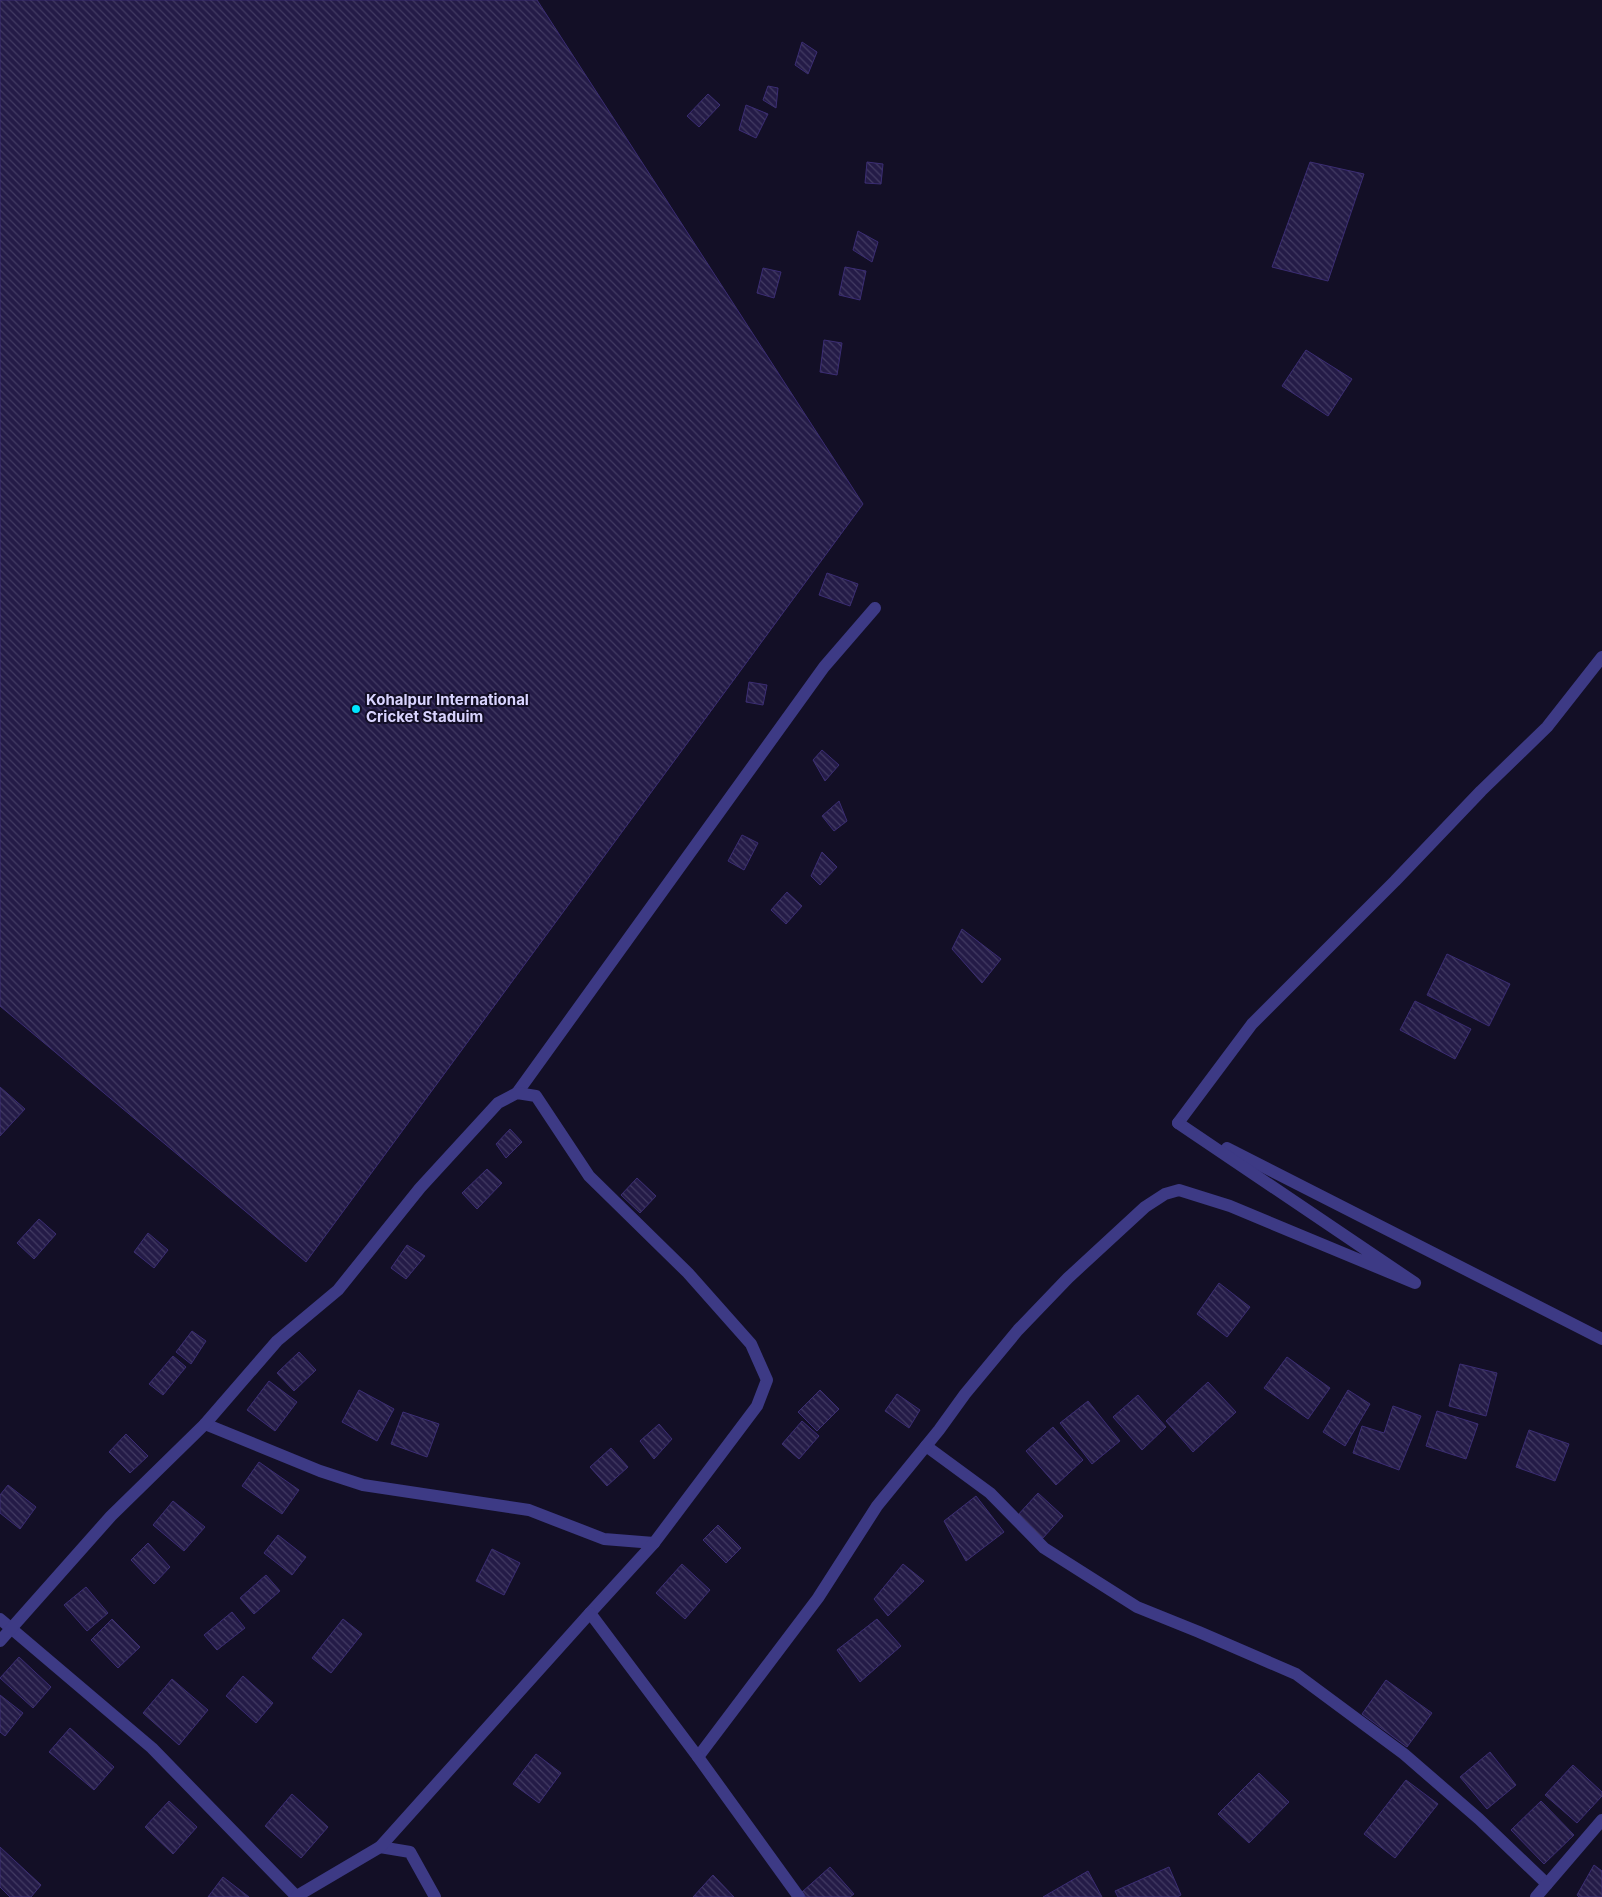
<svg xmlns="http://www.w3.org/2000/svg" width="1602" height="1897" font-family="Inter,sans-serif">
<defs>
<pattern id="building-back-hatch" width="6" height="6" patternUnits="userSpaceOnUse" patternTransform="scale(1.25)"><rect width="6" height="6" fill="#241b47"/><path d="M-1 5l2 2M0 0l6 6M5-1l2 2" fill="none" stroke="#433b63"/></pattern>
</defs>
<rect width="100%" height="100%" fill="#130f26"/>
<g fill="url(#building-back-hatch)" stroke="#3b2d73">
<polygon points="0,0 537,0 863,504 306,1262 0,1006"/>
<polygon points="802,42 817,52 808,74 795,65"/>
<polygon points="768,86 778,88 776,108 763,100"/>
<polygon points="708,94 720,105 699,127 687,116"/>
<polygon points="746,105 768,114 756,138 739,130"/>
<polygon points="867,162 883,164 881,184 865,183"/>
<polygon points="1310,162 1364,174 1328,281 1272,267"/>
<polygon points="858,231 878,242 872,262 853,250"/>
<polygon points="845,267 866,271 860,300 839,295"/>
<polygon points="763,268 781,272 774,298 757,293"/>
<polygon points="824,340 842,343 837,375 820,372"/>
<polygon points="1306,350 1352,379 1328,416 1282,386"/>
<polygon points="827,573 858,584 850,606 819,595"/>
<polygon points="749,682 767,685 763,705 746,702"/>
<polygon points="822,750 839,765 825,781 813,760"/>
<polygon points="839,801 847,821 834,831 822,816"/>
<polygon points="742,835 758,843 744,870 728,861"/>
<polygon points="822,852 837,867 820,885 811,876"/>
<polygon points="787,892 802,906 786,924 771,910"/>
<polygon points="962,929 1001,959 982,983 952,949"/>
<polygon points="1447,954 1510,984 1489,1026 1427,995"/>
<polygon points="1415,1001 1471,1029 1455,1059 1400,1030"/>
<polygon points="0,1087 25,1109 0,1136"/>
<polygon points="510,1129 522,1142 506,1158 496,1144"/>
<polygon points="487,1169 502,1183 477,1209 462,1193"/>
<polygon points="637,1178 656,1196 640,1213 621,1195"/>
<polygon points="39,1219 56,1234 34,1259 17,1243"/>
<polygon points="148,1233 168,1250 154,1268 134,1252"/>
<polygon points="407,1245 425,1256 406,1279 391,1268"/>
<polygon points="1219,1283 1250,1307 1227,1337 1197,1314"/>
<polygon points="192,1331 206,1341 191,1364 176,1352"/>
<polygon points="299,1352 316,1370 294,1391 277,1373"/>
<polygon points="173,1356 186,1367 163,1395 149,1384"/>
<polygon points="1287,1357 1330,1388 1308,1419 1264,1388"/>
<polygon points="1460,1364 1497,1373 1486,1416 1449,1406"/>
<polygon points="269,1381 297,1402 275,1431 247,1410"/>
<polygon points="1208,1382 1236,1412 1193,1452 1166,1421"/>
<polygon points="359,1390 394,1409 377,1441 342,1422"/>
<polygon points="820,1390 839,1409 817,1431 798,1412"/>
<polygon points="1348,1390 1370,1404 1345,1446 1323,1432"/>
<polygon points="897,1394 920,1410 909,1428 885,1411"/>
<polygon points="1138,1395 1166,1427 1142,1450 1113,1417"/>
<polygon points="1088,1401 1120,1441 1092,1464 1060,1423"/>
<polygon points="1393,1406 1421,1416 1399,1470 1353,1453 1362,1426 1384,1433"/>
<polygon points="1437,1411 1478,1424 1466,1459 1426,1446"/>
<polygon points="403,1412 439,1424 427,1457 391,1444"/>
<polygon points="802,1421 819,1436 799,1459 782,1444"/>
<polygon points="659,1424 672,1439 654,1459 640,1441"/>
<polygon points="1053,1427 1083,1460 1056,1485 1026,1451"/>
<polygon points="1529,1430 1569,1444 1555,1481 1516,1467"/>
<polygon points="126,1434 148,1456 130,1473 109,1452"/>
<polygon points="611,1448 628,1467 607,1486 590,1467"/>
<polygon points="259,1462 299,1490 282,1514 242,1486"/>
<polygon points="8,1485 36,1507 20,1529 0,1513 0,1495"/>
<polygon points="1038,1493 1063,1516 1042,1539 1017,1516"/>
<polygon points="976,1496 1004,1532 966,1561 944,1521"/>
<polygon points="173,1501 205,1527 184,1551 153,1525"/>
<polygon points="718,1525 741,1548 726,1563 703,1540"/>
<polygon points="278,1535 306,1557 292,1575 264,1553"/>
<polygon points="148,1543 170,1567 154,1584 131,1560"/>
<polygon points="492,1549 520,1563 504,1595 476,1581"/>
<polygon points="682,1564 710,1590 685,1619 656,1593"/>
<polygon points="903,1564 924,1581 888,1616 874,1599"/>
<polygon points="266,1575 280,1591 254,1614 240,1598"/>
<polygon points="86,1587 108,1613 87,1631 64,1605"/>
<polygon points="232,1612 245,1628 217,1650 204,1635"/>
<polygon points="112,1619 140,1647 118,1668 91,1640"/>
<polygon points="343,1619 362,1634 331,1673 312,1658"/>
<polygon points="877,1619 901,1646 860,1682 837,1650"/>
<polygon points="19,1657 51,1687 33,1708 0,1678"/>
<polygon points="243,1676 273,1703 256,1723 226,1696"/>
<polygon points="172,1679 208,1710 179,1745 143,1713"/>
<polygon points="1386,1680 1432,1713 1407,1747 1362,1714"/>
<polygon points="0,1695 23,1713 5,1736 0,1732"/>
<polygon points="70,1728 114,1767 94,1790 49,1752"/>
<polygon points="1490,1752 1516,1785 1487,1809 1460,1777"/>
<polygon points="536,1754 561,1773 539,1803 513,1784"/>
<polygon points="1573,1765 1602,1792 1602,1796 1577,1823 1545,1795"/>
<polygon points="1259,1773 1289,1802 1249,1843 1218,1814"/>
<polygon points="1406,1780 1438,1804 1395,1858 1364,1834"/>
<polygon points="292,1794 328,1827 301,1858 265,1826"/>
<polygon points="169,1801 197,1827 173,1854 145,1827"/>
<polygon points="1541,1801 1574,1835 1544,1864 1511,1830"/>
<polygon points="0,1847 41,1885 31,1897 10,1897 0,1887"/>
<polygon points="1594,1865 1602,1871 1602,1897 1579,1897 1577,1895"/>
<polygon points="830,1867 854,1894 850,1897 806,1897 802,1892"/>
<polygon points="1169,1867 1181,1895 1177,1897 1118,1897 1115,1891"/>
<polygon points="1088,1871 1102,1897 1043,1897"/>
<polygon points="713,1875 734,1897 693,1897"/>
<polygon points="223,1877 249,1897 208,1897"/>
</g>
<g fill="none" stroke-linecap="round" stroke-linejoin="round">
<g stroke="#3d3a85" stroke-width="12">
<polyline points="517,1093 824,667 875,608"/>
<polyline points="1178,1123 1252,1024 1395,881 1481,791 1547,727 1602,657"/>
<polyline points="1227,1148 1602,1339"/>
<polyline points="205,1424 320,1471 363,1485 529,1510 604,1539 654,1543"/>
<polyline points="926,1446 990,1493 1044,1548 1137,1607 1199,1632 1296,1674 1404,1754 1479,1819 1547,1884"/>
<polyline points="0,1619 152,1748 297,1897"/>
<polyline points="0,1641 111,1516 205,1424 277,1341 338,1290 420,1188 498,1103 517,1093 536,1096 589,1176 688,1273 751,1344 767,1380 757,1406 654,1543 590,1613"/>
<polyline points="698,1757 818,1598 877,1506 939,1430 965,1394 1018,1330 1068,1278 1145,1207 1165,1194 1179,1190 1230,1206 1415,1283 1178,1123"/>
<polyline points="380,1847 410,1852 435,1897"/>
<polyline points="297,1896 380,1847 590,1613 698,1757 799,1897"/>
<polyline points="1536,1897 1602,1820"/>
</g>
</g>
<circle fill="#00e5ff" stroke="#130f26" stroke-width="2" cx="356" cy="709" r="5"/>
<g text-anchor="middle" stroke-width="4" stroke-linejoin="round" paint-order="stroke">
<g font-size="15" font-weight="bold" fill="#d9d4ff" stroke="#130f26" text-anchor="start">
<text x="366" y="705">Kohalpur International<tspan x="366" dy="17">Cricket Staduim</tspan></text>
</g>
</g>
</svg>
